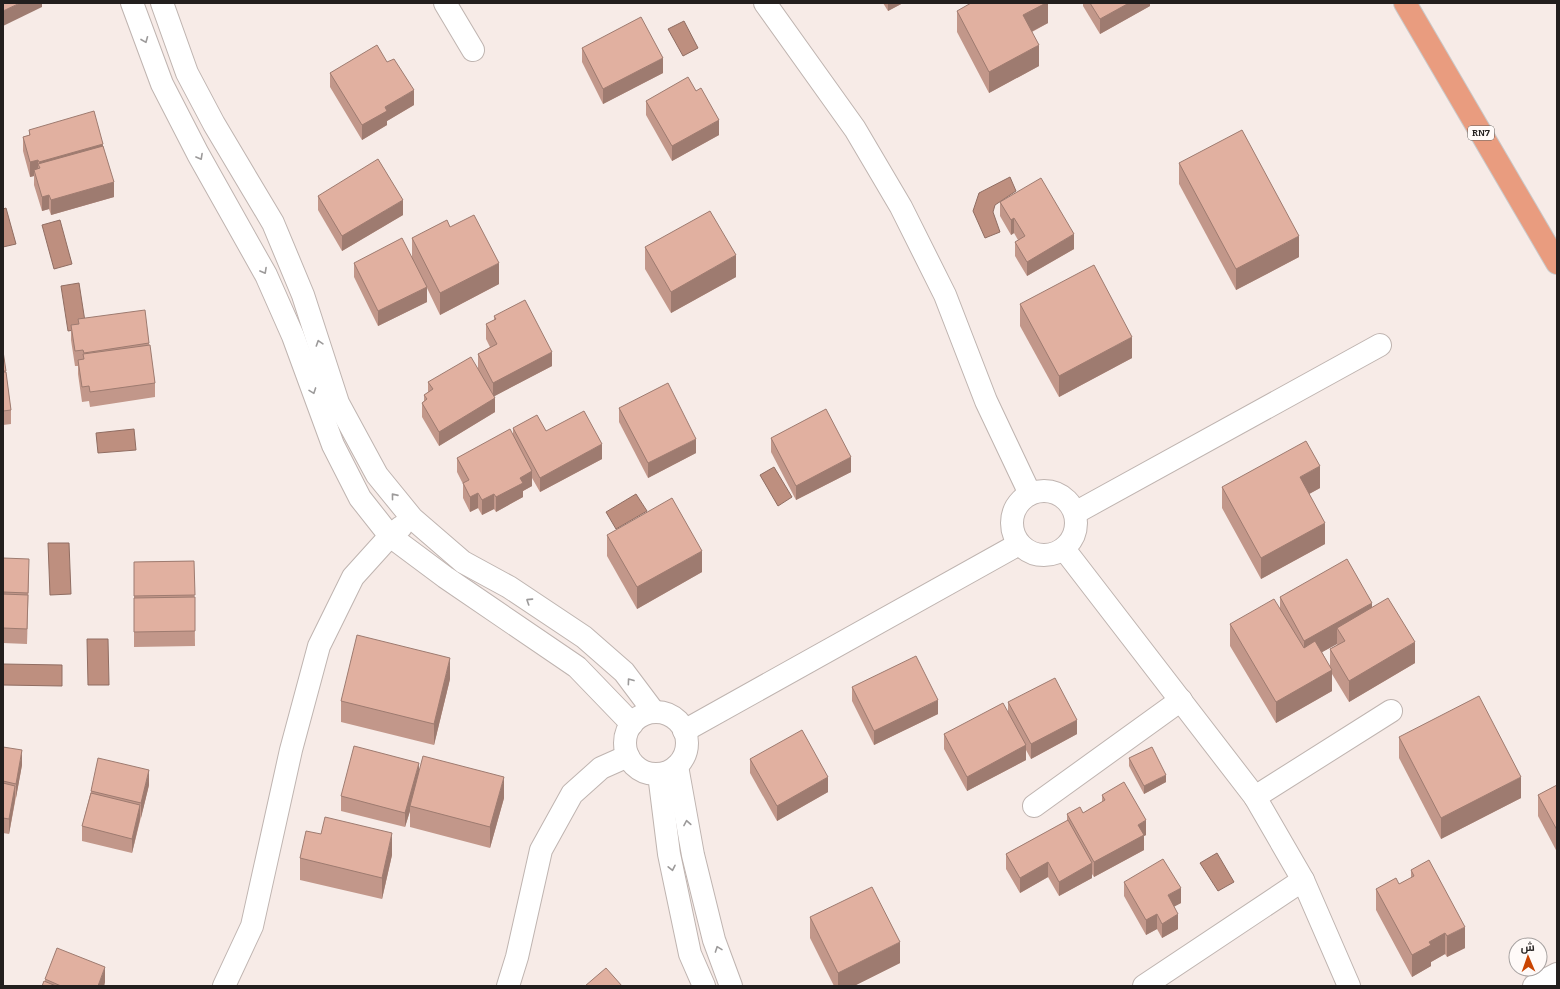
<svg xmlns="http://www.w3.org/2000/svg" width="1560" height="989" font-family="Bitter,Cairo,serif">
<rect width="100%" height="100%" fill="#f7ebe7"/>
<g fill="#be8f7f" stroke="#906d62">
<polygon points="684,21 698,48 683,56 668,29"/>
<polygon points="1010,177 1016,191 995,205 993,212 1000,232 985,238 973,211 979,193"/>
<polygon points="6,208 16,244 3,247 3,209"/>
<polygon points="60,220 72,264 54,269 42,225"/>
<polygon points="79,283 86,328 68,331 61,286"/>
<polygon points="134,429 136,450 98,453 96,433"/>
<polygon points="774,467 792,497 778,506 760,475"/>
<polygon points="636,494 647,511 616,529 606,512"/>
<polygon points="48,543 69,543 71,594 50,595"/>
<polygon points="87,639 108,639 109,685 88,685"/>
<polygon points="3,664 62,665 62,686 3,685"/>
<polygon points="1217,853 1234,882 1218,891 1200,863"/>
</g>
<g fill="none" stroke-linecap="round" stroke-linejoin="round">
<g stroke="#bfb4b0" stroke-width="24">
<g id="minor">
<polyline points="132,3 162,84 198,154 266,275 293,336 333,445 360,498 390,536 445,577 577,667 632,724"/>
<polyline points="162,3 187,73 214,124 273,223 303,295 338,403 377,475 412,518 463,562 509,587 584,637 624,672 654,712"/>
<polyline points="445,3 473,50"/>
<polyline points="765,3 855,129 901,207 945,295 986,401 1030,494"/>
<circle cx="1044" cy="523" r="32"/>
<polyline points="1075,513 1380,345"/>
<polyline points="1064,549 1255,797 1303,880 1349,986"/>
<circle cx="656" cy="743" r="31"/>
<polyline points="684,731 1019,544"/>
<polyline points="677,766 693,855 714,940 731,986"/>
<polyline points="659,774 669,854 690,954 704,986"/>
<polyline points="1255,797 1391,711"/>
<polyline points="1034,806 1181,700"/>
<polyline points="224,986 252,926 291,750 319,646 353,577 390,536 401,527"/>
<polyline points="508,986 517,957 541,850 572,794 601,768 628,756"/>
<polyline points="1144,986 1303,880"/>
<polyline points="1534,986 1557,974"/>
</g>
</g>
<g stroke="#cac9c9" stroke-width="24">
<polyline id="primary" points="1405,3 1557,263"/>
</g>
<use href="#minor" stroke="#fff" stroke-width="22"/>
<use href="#primary" stroke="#e99c7f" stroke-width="22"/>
</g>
<g fill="#c2978a" fill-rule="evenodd">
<polygon points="883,3 903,3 888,11"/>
<polygon points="1048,3 1048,23 1032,32 1039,66 989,93 957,32 957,11"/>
<polygon points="1083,3 1150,3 1150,6 1100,34 1083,6"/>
<polygon points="582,48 663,73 603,104 582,62"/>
<polygon points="330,73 414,105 387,121 387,125 362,140 330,87"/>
<polygon points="646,101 719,135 672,161 646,115"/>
<polygon points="29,130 103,146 114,197 51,215 49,209 42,211 34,185 34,176 30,177 23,151 23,137 29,135"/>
<polygon points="1179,163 1299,257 1236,290 1179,184"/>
<polygon points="318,196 403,215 342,251 318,210"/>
<polygon points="1000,202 1074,249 1027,276 1015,256 1015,242 1018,240 1014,233 1011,235 1000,216"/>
<polygon points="450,227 499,284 440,315 427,288 427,302 378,326 354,277 354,263 412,258 412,238"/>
<polygon points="645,247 736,277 671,313 645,269"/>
<polygon points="1020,304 1132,358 1059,397 1020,326"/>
<polygon points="494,316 552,366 494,396 495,412 439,446 422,417 422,403 424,401 424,395 428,392 428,382 478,368 478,354 490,347 486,339 486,324 494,320"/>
<polygon points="78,319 149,343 155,383 155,397 90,407 89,401 82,402 78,374 78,366 75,366 71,340 71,325 78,324"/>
<polygon points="3,351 11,410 11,424 3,425"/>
<polygon points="619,408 696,453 648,478 619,422"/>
<polygon points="513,428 546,431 602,459 540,492 532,478 532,486 523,491 523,497 496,512 494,509 482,515 478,508 470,512 463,498 463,484 457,472 457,458 513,434"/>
<polygon points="771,438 851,472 796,500 771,452"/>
<polygon points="1222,487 1320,488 1309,494 1325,544 1261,579 1222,508"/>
<polygon points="607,535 702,572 637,609 607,556"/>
<polygon points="3,558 29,574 27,644 3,643"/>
<polygon points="194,561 195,646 134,647 134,562"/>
<path d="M1280,597L1372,607L1415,663L1349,702L1332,674V691L1276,723L1230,646V624L1280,608ZM1337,644V645L1330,649V667L1322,652Z"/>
<polygon points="450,679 434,745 341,722 341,701"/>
<polygon points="852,687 938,714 874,745 852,701"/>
<polygon points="1008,702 1077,734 1031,759 1026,750 1026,760 967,791 944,749 944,734 1008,713"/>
<polygon points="1399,737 1521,798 1441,839 1399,758"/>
<polygon points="3,747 22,765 9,834 3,833"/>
<polygon points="1129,758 1166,782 1144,794 1129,766"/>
<polygon points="750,759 828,792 777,821 750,773"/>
<polygon points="419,773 504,798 490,848 410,827 410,811 405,827 341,811 341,796"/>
<polygon points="149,785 132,853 82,841 82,826 91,791"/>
<polygon points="1557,785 1557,852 1538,816 1538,795"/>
<polygon points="1102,795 1146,835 1144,836 1144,850 1094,877 1092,874 1092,878 1059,896 1048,877 1020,893 1006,869 1006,854 1067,821 1067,814 1083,813 1102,802"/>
<polygon points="392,855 382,899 300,880 300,858"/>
<polygon points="1411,870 1465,948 1447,957 1445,954 1431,962 1431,966 1412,977 1376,910 1376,889 1399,884 1411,878"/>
<polygon points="1124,882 1181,903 1174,906 1178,929 1162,938 1157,929 1146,935 1124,896"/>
<polygon points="810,917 900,963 854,986 834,986 810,938"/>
<polygon points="45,979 105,982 104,986 42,986 45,982"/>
</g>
<g fill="#9e7b70">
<polygon points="20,3 42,3 42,7 3,26 3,11"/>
<polygon points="888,3 903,3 888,11"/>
<polygon points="1046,3 1048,3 1048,23 1023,36 1023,15"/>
<polygon points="1129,3 1150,3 1150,6 1100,34 1100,19"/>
<polygon points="1039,45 1039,66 989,93 989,72"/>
<polygon points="663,58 663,73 603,104 603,89"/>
<polygon points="414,90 414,105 387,121 387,125 362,140 362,125 385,107"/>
<polygon points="719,120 719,135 672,161 672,146"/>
<polygon points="103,144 103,159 40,168 39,162"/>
<polygon points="38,160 38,175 34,170 34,176 30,177 30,162"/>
<polygon points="114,182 114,197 51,215 51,200"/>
<polygon points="49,195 49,209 42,211 42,197"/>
<polygon points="403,200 403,215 342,251 342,236"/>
<polygon points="1014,218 1014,233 1011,235 1011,220"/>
<polygon points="1074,234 1074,249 1027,276 1027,262"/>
<polygon points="1299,236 1299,257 1236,290 1236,269"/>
<polygon points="736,255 736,277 671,313 671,292"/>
<polygon points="499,263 499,284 440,315 440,293"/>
<polygon points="427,287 427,302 378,326 378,311"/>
<polygon points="1132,337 1132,358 1059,397 1059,376"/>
<polygon points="552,352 552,366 493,397 493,383"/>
<polygon points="495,398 495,412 439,446 439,432"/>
<polygon points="696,439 696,453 648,478 648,463"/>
<polygon points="602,444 602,459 540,492 540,478"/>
<polygon points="851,457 851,472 796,500 796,486"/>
<polygon points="1320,466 1320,488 1300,499 1300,477"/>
<polygon points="532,471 532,486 523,491 523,497 496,512 496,497 520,478"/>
<polygon points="478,493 478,508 470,512 470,497"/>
<polygon points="494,494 494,509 482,515 482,500"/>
<polygon points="1325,523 1325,544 1261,579 1261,558"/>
<polygon points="702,551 702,572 637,609 637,587"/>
<polygon points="1372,603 1372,624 1337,628 1337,644 1304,662 1304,641"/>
<polygon points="1415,642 1415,663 1349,702 1349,681"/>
<polygon points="450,658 450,679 434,745 434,724"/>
<polygon points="1332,670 1332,691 1276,723 1276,702"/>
<polygon points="938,700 938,714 874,745 874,731"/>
<polygon points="1077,720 1077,734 1031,759 1031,744"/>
<polygon points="1026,745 1026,760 967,791 967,777"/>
<polygon points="22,750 22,765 16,798 16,784"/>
<polygon points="419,763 419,778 410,806 410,811 405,827 405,813"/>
<polygon points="149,770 149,785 141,818 141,803"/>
<polygon points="1166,775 1166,782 1144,794 1144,786"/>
<polygon points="504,777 504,798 490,848 490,827"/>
<polygon points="828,777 828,792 777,821 777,806"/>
<polygon points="1521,777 1521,798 1441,839 1441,818"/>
<polygon points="15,786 15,800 9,834 9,819"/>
<polygon points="140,805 140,819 132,853 132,839"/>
<polygon points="1146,820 1146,835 1144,836 1144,850 1094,877 1094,862 1138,825"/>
<polygon points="392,833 392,855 382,899 382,878"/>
<polygon points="1048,862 1048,877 1020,893 1020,878"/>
<polygon points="1092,863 1092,878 1059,896 1059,882"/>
<polygon points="1181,888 1181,903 1168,910 1168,895"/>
<polygon points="1157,914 1157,929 1146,935 1146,920"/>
<polygon points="1178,914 1178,929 1162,938 1162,924"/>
<polygon points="1465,927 1465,948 1447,957 1447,936"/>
<polygon points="1445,933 1445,954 1431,962 1431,966 1412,977 1412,955 1429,942"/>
<polygon points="900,942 900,963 854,986 838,986 838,973"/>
<polygon points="105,967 105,982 104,986 98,986"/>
</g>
<g fill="#e1b0a0" stroke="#9e7b70">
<polygon points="3,3 20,3 3,11"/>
<polygon points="971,3 1046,3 1023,15 1039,45 989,72 957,11"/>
<polygon points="1090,3 1129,3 1100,19"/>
<polygon points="641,17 663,58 603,89 582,48"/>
<polygon points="377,45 387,62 394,59 414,90 385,107 387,111 362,125 330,73"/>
<polygon points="688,77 696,91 701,88 719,120 672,146 646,101"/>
<polygon points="94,111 103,144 39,162 38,160 30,162 23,137 30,135 29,130"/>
<polygon points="1242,130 1299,236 1236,269 1179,163"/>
<polygon points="103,146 114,182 51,200 49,195 42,197 34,170 40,168 38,164"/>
<polygon points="378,159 403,200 342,236 318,196"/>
<polygon points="1041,178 1074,234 1027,262 1015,242 1025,236 1014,218 1011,220 1000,202"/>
<polygon points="710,211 736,255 671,292 645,247"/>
<polygon points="474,215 499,263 440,293 412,238 447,220 450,227"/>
<polygon points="402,238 427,287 378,311 354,263"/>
<polygon points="1094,265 1132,337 1059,376 1020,304"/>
<polygon points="525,300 552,352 493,383 478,354 497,344 486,324 496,319 494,316"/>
<polygon points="145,310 149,343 84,353 83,350 75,351 71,325 79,324 78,319"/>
<polygon points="150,345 155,383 90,392 89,386 82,387 78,360 84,359 83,354"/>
<polygon points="3,351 6,371 3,371"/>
<polygon points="471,357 495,398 439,432 422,403 427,399 424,395 433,389 428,382"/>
<polygon points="3,372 6,372 11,410 3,411"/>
<polygon points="668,383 696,439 648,463 619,408"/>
<polygon points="826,409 851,457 796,486 771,438"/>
<polygon points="584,411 602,444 540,478 513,428 537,415 546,431"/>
<polygon points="510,429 532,471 520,478 523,483 496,497 494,494 482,500 478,493 470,497 463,483 469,480 457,458"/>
<polygon points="1306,441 1320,466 1300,477 1325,523 1261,558 1222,487"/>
<polygon points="672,498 702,551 637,587 607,535"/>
<polygon points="3,558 29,559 28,593 3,592"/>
<polygon points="1347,559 1372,603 1304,641 1280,597"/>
<polygon points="194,561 195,595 134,596 134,562"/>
<polygon points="3,594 28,595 27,629 3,628"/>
<polygon points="195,597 195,631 134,632 134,598"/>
<polygon points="1388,598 1415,642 1349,681 1330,649 1345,641 1337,628"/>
<polygon points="1274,599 1304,648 1315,641 1332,670 1276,702 1230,624"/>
<polygon points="357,635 450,658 434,724 341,701"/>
<polygon points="916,656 938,700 874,731 852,687"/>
<polygon points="1055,678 1077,720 1031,744 1008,702"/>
<polygon points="1479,696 1521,777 1441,818 1399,737"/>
<polygon points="1003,703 1026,745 967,777 944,734"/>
<polygon points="802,730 828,777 777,806 750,759"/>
<polygon points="354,746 419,763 405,813 341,796"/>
<polygon points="3,747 22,750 16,784 3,781"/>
<polygon points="1152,747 1166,775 1144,786 1129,758"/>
<polygon points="423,756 504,777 490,827 410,806"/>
<polygon points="98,758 149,770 141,803 91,791"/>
<polygon points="1124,782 1146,820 1138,825 1144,835 1094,862 1067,814 1080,807 1083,813 1105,800 1102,795"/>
<polygon points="3,783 15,786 9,819 3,818"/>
<polygon points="1557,785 1557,830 1538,795"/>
<polygon points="91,793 140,805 132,839 82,826"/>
<polygon points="325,817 392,833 382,878 300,858 306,831 321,834"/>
<polygon points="1068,820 1092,863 1059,882 1048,862 1020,878 1006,854"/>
<polygon points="1163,859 1181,888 1168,895 1178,914 1162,924 1157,914 1146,920 1124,882"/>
<polygon points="1429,860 1465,927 1447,936 1445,933 1429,942 1431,945 1412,955 1376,889 1396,878 1399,884 1414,876 1411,870"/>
<polygon points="872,887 900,942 838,973 810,917"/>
<polygon points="57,948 105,967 98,986 61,986 45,979"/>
<polygon points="606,968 622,986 585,986"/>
<polygon points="44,981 56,986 42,986"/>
</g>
<defs><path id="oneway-chevron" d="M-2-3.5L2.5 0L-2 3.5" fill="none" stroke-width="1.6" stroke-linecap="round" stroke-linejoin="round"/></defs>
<g stroke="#9c9a9a">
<use href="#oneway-chevron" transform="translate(145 40) rotate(68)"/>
<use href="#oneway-chevron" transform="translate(200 157) rotate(61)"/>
<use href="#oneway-chevron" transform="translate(264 271) rotate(61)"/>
<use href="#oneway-chevron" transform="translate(319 343) rotate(-108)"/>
<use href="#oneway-chevron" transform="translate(313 391) rotate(70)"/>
<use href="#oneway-chevron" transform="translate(394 496) rotate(-129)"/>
<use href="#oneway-chevron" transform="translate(529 601) rotate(-147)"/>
<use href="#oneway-chevron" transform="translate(630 681) rotate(-126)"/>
<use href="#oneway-chevron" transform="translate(687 823) rotate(-100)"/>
<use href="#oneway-chevron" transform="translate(672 868) rotate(78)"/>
<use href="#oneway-chevron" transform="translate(718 949) rotate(-110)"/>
</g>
<g text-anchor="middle" stroke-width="3" stroke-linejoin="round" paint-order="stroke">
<rect fill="#fffaf8" stroke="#65615f" stroke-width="1" x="1468" y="126" width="26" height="14" rx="3"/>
<g font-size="9" font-weight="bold" fill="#231f1e">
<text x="1481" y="136">RN7</text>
</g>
</g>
<rect width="1560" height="989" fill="none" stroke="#231f1e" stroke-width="8"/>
<g transform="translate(1528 957) rotate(358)"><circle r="19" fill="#fffaf8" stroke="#a7a2a1"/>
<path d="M0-3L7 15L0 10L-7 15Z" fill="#c94300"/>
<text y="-6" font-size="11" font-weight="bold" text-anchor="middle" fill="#231f1e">ش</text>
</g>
</svg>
